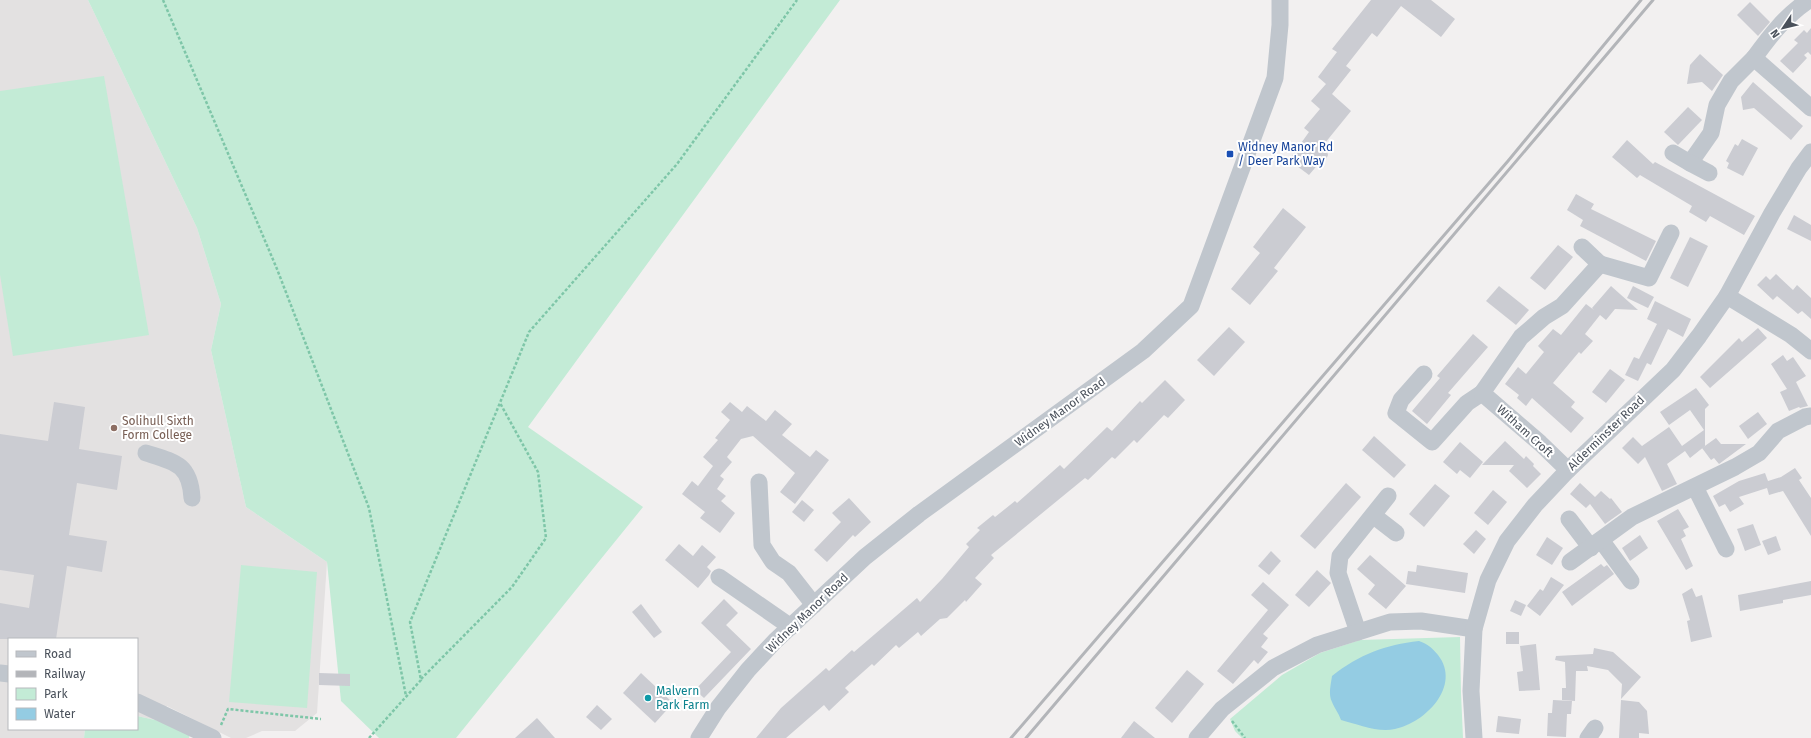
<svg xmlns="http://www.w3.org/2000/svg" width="1811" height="738" font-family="'Fira Sans',sans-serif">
<rect width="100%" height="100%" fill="#f2f0f0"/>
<polygon fill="#e3e1e1" points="0,0 88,0 197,228 221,304 211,350 246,507 327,562 317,713 295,731 262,731 246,738 231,738 167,706 160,721 137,716 137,639 9,639 9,729 85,729 84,738 0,738"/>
<g fill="#c3ebd6">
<polygon points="88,0 840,0 528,427 643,507 456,738 379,738 341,701 327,562 246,507 211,350 221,304 197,228"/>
<polygon points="104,76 149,335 13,356 0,275 0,91"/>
<polygon points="241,565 317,572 307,708 229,702"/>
<polygon points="1460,637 1461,693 1463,738 1242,738 1235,731 1230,719 1282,675 1320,653 1360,640"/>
<polygon points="137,716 160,721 190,733 189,738 84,738 85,729 137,729"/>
</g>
<path fill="#94cce3" d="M1419,641C1428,644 1432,648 1438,655C1462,686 1425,723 1395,729C1378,733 1357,724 1341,720C1338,712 1335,709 1332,702C1328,694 1331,684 1332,676C1360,654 1385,645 1419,641Z"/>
<g fill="#cbccd2">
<polygon points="1371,0 1431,0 1455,19 1441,37 1401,6 1377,37 1372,33 1346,66 1351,70 1332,94 1351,111 1325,143 1328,155 1325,162 1320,162 1309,175 1289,160 1309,132 1304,128 1320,109 1311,101 1326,84 1318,77 1337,52 1332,49"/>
<polygon points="1750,2 1770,22 1758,36 1737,15"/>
<polygon points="1811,28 1811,55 1808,52 1804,55 1807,58 1793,73 1780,61 1798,43 1794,40 1804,30 1807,33"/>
<polygon points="1700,54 1723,75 1712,91 1702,82 1687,84 1690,65"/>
<polygon points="1753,82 1803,126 1791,140 1754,108 1743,110 1741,97"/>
<polygon points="1688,107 1702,120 1678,145 1664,132"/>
<polygon points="1742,139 1758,148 1743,176 1727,168 1729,163 1726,161 1735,144 1738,146"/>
<polygon points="1627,140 1653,164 1655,162 1755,216 1744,235 1710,216 1706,222 1689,212 1692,206 1640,175 1637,178 1612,157"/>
<polygon points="1576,194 1594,204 1591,209 1656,241 1646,261 1580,226 1583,220 1567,210"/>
<polygon points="1283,208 1306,227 1274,268 1278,271 1250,305 1231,289 1260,253 1253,247"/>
<polygon points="1794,215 1811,225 1811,241 1787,229"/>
<polygon points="1690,237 1708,246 1688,287 1670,278"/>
<polygon points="1558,245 1573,257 1545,290 1530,278"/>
<polygon points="1776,274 1793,290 1797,285 1811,298 1811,319 1802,311 1798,314 1777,296 1773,300 1757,285 1766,276 1770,280"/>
<polygon points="1499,286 1529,310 1516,325 1486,301"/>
<polygon points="1611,286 1638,310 1615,309 1606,320 1600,315 1585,334 1593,341 1581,354 1579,352 1553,383 1575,402 1571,407 1584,418 1571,433 1532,398 1526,406 1517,398 1519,395 1505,384 1518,367 1526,374 1544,352 1538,346 1553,329 1561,335 1586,304 1594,310 1592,308"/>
<polygon points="1633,286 1654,297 1648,308 1627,298"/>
<polygon points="1655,301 1691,319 1683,337 1668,329 1651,365 1647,363 1638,381 1625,375 1634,357 1639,359 1657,324 1647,319"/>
<polygon points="1229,327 1245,342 1214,376 1197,360"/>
<polygon points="1758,328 1767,338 1710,388 1700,377 1739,338 1742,342"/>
<polygon points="1473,334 1488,347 1448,393 1451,395 1427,424 1412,411 1440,378 1437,376"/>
<polygon points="1783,355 1787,361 1793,357 1806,376 1796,382 1808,406 1800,408 1799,407 1789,411 1780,392 1787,389 1771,364"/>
<polygon points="1610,369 1625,380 1606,403 1592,392"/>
<polygon points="1165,380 1185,400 1168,418 1164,415 1137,443 1134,440 1115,459 1112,457 1088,480 1085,478 991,555 994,558 975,578 982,584 966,602 965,600 947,618 940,619 921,636 918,632 899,648 896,645 874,666 872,664 845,688 849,692 829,711 824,705 786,738 756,738 781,708 826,668 829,671 852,650 854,652 917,598 920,602 942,579 969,547 966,544 980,530 977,528 993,515 995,517 1015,501 1017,503 1060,465 1064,469 1107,427 1112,431 1140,401 1142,403"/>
<polygon points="1696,388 1709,405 1705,409 1705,446 1690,458 1685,451 1667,464 1677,484 1662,491 1645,457 1638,464 1622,448 1633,437 1642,446 1669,427 1682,446 1704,430 1690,410 1669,425 1660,412"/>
<polygon points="54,402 85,407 79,449 122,456 117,490 77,483 69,535 107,541 102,572 67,566 56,639 0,639 0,603 29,608 34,575 0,570 0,434 48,441"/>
<polygon points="730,402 742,412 747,406 766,421 775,410 792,424 782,435 810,457 816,450 829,460 795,504 780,492 795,473 753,436 741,439 727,457 732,462 720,476 724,479 717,489 726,496 721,501 735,513 720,533 700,518 705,512 682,494 692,481 698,486 713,466 703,457 718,440 715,438 730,420 721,412"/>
<polygon points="1758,412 1767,424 1748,439 1739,426"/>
<polygon points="1374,436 1406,465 1394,478 1362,450"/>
<polygon points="1716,438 1721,444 1746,444 1719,464 1714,458 1711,460 1702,448"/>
<polygon points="1505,441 1524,459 1526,456 1534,464 1533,466 1541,474 1527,488 1509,471 1514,465 1482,465"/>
<polygon points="1460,442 1483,462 1470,478 1460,470 1457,474 1443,462"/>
<polygon points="1795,468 1802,478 1799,480 1811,498 1811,536 1783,491 1769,495 1767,488 1739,497 1744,504 1730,512 1725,504 1719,507 1713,496 1739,481 1765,473 1768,481 1781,477"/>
<polygon points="1346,483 1361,497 1315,549 1300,536"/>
<polygon points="1580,483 1595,497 1601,491 1610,499 1611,498 1622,512 1605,524 1590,504 1586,508 1570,494"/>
<polygon points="1435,484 1450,496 1424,527 1409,514"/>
<polygon points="1493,490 1507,502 1488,525 1474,513"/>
<polygon points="849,498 871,522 855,537 853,535 827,562 814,550 841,522 832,513"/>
<polygon points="802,500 814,510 804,522 792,512"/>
<polygon points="1678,509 1689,527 1683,530 1686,536 1681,539 1693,566 1686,570 1657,521"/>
<polygon points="1753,524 1761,545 1745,551 1737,529"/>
<polygon points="1476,530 1486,539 1474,554 1463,544"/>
<polygon points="1640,535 1648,548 1630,561 1622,548"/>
<polygon points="1776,536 1781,550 1768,555 1762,541"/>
<polygon points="1547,537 1563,548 1552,565 1536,555"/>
<polygon points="679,544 693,556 702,545 716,557 707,567 711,571 709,575 698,588 665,560"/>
<polygon points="1271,551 1281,561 1269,575 1258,566"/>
<polygon points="1370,555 1406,586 1386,609 1368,594 1375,585 1357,569"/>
<polygon points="1601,564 1604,567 1607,565 1614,574 1572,606 1562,592"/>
<polygon points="1417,565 1468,573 1465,593 1406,584 1408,571 1416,572"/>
<polygon points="1317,570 1331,583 1309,607 1295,595"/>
<polygon points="1551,577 1564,585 1540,616 1527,606 1540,589 1543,591"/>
<polygon points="1811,581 1811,595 1783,600 1783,603 1740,611 1738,595"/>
<polygon points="1263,582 1289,605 1263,634 1268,638 1261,647 1268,652 1258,664 1254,660 1233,684 1217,671 1268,610 1251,595"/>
<polygon points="1692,588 1696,597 1702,595 1712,637 1691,642 1687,621 1690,620 1682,594"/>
<polygon points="724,599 738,613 726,625 751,649 704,698 695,690 731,652 701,623"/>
<polygon points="1515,600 1526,605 1521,616 1510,611"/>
<polygon points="641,604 662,632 654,638 632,612"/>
<rect x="1506" y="632" width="13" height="12"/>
<polygon points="1536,644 1540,690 1519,691 1517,672 1523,671 1520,646"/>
<polygon points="1594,648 1613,652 1641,677 1621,699 1622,684 1608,670 1587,666 1588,671 1576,671 1575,701 1562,700 1562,688 1566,688 1565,662 1555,660 1556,656 1593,654"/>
<polygon points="1187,670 1204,684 1172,723 1155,708"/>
<polygon points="319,673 350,674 350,686 319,685"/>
<polygon points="641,673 673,703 655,723 623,693"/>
<polygon points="1553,700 1572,701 1571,714 1567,714 1566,737 1547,736 1548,713 1552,713"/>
<polygon points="1621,700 1639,702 1647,711 1649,734 1639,733 1639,738 1619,738"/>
<polygon points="597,705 612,719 601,730 586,717"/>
<polygon points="1498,716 1521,719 1519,734 1496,732"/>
<polygon points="537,718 555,738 515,738"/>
<polygon points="1134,721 1155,738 1121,738"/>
</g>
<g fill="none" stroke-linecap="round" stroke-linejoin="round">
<g stroke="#7ec6a8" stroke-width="2.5" stroke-dasharray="3 2" stroke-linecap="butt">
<polyline points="163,0 277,269 369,508 406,696"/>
<polyline points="421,679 512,587 546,538 538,472 500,403"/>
<polyline points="1232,721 1245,738"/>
<polyline points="221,725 228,709 321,719"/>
<polyline points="369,738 421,680 410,622 529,332 677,164 797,0"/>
</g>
<g stroke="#c0c6cd" stroke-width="17">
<path d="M1754,58C1770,36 1786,15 1809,0"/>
<polyline points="1673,153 1690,163 1711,133 1717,105 1731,81 1754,58 1811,108"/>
<polyline points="1690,163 1709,173"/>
<polyline points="1600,264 1649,278 1671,233"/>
<polyline points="1727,296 1791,335 1811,351"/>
<polyline points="1424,374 1401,400 1396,413 1432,442 1467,403 1482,393"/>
<path d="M146,453C175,462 190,464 192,498"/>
<polyline points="1568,470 1540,443 1482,393 1521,337 1544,317 1562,306 1600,264 1582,247"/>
<polyline points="759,482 762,545 773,562 789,573 814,605"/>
<polyline points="1695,487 1726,549"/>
<polyline points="1374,516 1396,533"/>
<polyline points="1569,519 1591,548"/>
<polyline points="1601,540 1631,581"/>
<polyline points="1570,562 1632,517 1735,467 1759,453 1778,431 1805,417 1811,416"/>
<polyline points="719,577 791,627"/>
<polyline points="1358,632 1338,573 1340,556 1388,496"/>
<polyline points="0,673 9,674"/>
<polyline points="137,702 213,738"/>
<polyline points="699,738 718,708 748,670 775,641 865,557 919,514 1143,351 1191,306 1275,78 1280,25 1280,0"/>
<polyline points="1197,738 1222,709 1273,668 1317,645 1390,622 1421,621 1474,629"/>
<polyline points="1474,738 1471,691 1474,629 1488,580 1507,541 1535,505 1568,470 1673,370 1699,336 1727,296 1772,213 1799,168 1811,152"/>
<polyline points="1588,738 1595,728"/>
</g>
<g stroke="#b3b5b9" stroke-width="3">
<polyline points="1011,738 1508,161 1641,0"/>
<polyline points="1026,738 1653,0"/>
</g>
</g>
<rect fill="#1a4fb4" stroke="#fff" stroke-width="1.5" x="1226" y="150" width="8" height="8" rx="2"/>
<circle fill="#8d6e63" stroke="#fff" stroke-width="1.5" cx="114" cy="428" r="4"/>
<circle fill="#0f9aa8" stroke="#fff" stroke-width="1.5" cx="648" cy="698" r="4"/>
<g text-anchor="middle" stroke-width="4" stroke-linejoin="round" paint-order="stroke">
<g font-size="12" fill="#164399" stroke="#fff" text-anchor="start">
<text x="1238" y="151">Widney Manor Rd<tspan x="1238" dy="14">/ Deer Park Way</tspan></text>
</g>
<g font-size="12" fill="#4a515b" stroke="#fff">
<text transform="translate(1060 412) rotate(-36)" y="4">Widney Manor Road</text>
<text transform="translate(1525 431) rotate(42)" y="4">Witham Croft</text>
<text transform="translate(1606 433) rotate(-44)" y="4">Alderminster Road</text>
<text transform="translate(807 613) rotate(-44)" y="4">Widney Manor Road</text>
</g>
<g font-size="12" fill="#785e54" stroke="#fff" text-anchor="start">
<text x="122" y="425">Solihull Sixth<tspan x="122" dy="14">Form College</tspan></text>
</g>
<g font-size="12" fill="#0d838f" stroke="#fff" text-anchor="start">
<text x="656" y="695">Malvern<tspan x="656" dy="14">Park Farm</tspan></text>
</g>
</g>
<rect x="8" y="638" width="130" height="92" fill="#ffffff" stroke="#b7b9bd"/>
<rect x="16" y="651" width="20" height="6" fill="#c0c6cd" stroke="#b7b9bd"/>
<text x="44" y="658" font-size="12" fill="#4a515b">Road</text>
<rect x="16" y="671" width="20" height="6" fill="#b3b5b9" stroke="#b7b9bd"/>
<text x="44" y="678" font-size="12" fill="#4a515b">Railway</text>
<rect x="16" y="688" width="20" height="12" fill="#c3ebd6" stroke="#b7b9bd"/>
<text x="44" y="698" font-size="12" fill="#4a515b">Park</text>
<rect x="16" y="708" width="20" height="12" fill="#94cce3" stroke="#b7b9bd"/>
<text x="44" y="718" font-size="12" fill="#4a515b">Water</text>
<g transform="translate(1783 28) rotate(235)" stroke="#ffffff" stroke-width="3" paint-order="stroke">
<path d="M0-3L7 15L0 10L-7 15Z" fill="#4a515b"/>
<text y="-6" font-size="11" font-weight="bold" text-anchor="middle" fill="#4a515b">N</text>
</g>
</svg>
